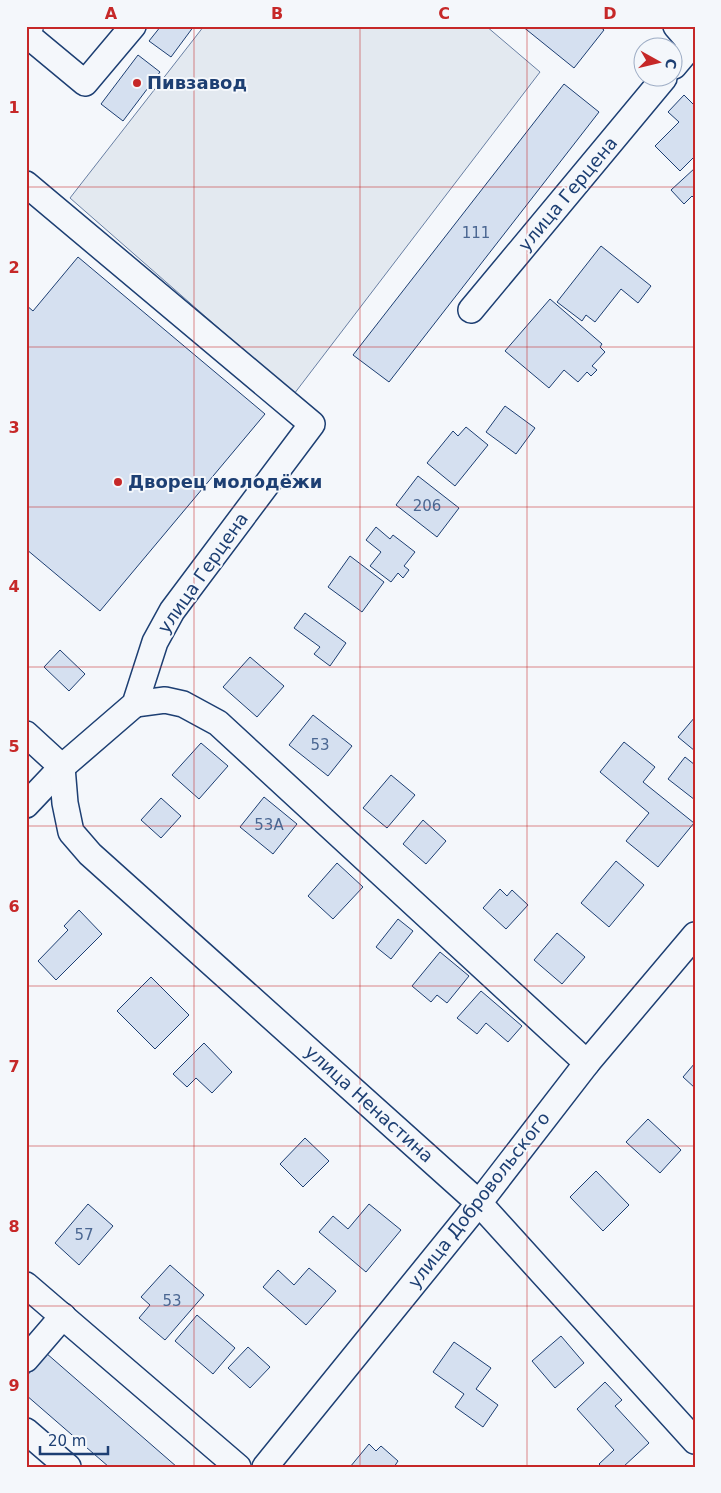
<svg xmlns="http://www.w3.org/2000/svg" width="721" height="1493" font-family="'DejaVu Sans',sans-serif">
<rect width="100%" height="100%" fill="#f4f7fb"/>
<polygon fill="#e3e9f0" stroke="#687fa3" points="204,26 486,26 540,72 294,394 70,198"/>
<g fill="#d5e0f0" stroke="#1d3f73">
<polygon points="161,26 194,26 171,57 149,41"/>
<polygon points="522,26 599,26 604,30 574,68"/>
<polygon points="138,55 160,72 123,121 101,104"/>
<polygon points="564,84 599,112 389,382 353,355"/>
<polygon points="684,95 695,106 695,156 680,171 655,146 679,122 668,112"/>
<polygon points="695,168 695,199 692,196 684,204 671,190"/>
<polygon points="601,246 651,286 638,303 621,289 595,322 586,315 582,321 557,302"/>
<polygon points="78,257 265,414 100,611 26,549 26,305 33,311"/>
<polygon points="550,299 602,344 600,347 605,352 592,366 597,370 591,376 587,372 578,382 564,370 549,388 505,351"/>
<polygon points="505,406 535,428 516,454 486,432"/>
<polygon points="466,427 488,445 455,486 427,463 453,431 458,436"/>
<polygon points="418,476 459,508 437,537 396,505"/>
<polygon points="376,527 390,539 393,535 415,552 404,566 409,570 403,578 398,573 391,582 370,566 381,552 366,540"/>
<polygon points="350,556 384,582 362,612 328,587"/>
<polygon points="305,613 346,643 330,666 314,654 320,647 294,628"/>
<polygon points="60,650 85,674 69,691 44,667"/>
<polygon points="250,657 284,686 257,717 223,687"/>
<polygon points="313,715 352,746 328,776 289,745"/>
<polygon points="695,717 695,751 678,737"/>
<polygon points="624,742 655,767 643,782 694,823 658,867 626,841 649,813 600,772"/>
<polygon points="201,743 228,766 199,799 172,775"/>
<polygon points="685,757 695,765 695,800 668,779"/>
<polygon points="391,775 415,795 387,828 363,808"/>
<polygon points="264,797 297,824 273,854 240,827"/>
<polygon points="161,798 181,816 161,838 141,820"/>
<polygon points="423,820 446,841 426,864 403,844"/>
<polygon points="616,861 644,885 609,927 581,903"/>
<polygon points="337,863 363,887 333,919 308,896"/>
<polygon points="500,889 507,896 512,890 528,905 506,929 483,908"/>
<polygon points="79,910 102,934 56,980 38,961 68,930 64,926"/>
<polygon points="398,919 413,931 391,959 376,947"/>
<polygon points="557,933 585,957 562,984 534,960"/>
<polygon points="440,952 469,976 447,1003 437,995 431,1002 412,986"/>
<polygon points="151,977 189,1015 155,1049 117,1011"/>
<polygon points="481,991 522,1026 508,1042 486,1023 477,1034 457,1018"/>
<polygon points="204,1043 232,1072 212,1093 196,1078 187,1087 173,1074"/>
<polygon points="695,1063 695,1088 683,1077"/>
<polygon points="648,1119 681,1150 660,1173 626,1142"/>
<polygon points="305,1138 329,1161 303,1187 280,1164"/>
<polygon points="596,1171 629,1205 603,1231 570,1197"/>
<polygon points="88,1204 113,1226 79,1265 55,1243"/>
<polygon points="369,1204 401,1230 366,1272 319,1232 333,1216 348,1229"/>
<polygon points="170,1265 204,1295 165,1340 139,1318 150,1305 141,1297"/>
<polygon points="309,1268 336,1291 306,1325 263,1287 278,1270 294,1285"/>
<polygon points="197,1315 235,1348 213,1374 175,1341"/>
<polygon points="561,1336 584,1363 555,1388 532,1361"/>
<polygon points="454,1342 491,1368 476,1389 498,1405 483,1427 455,1407 464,1394 433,1372"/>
<polygon points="248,1347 270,1367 250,1388 228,1368"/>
<polygon points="46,1353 177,1467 109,1467 26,1395 26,1377"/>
<polygon points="605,1382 622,1400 615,1406 649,1443 623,1467 602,1467 599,1464 614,1450 577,1409"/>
<polygon points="369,1444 376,1451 381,1446 398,1461 394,1467 350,1467"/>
</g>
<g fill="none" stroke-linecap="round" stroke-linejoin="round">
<g stroke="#1d3f73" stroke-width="28">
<g id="minor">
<polyline points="676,26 695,48"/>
<polyline points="26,34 85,83 133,26"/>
<polyline points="674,66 695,41"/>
<polyline points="26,184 312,424 172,611 155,642 135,704 62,767 26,805"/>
<polyline points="471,310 664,78"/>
<polyline points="135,704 165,700 183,704 218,723 587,1063"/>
<polyline points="26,734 62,767"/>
<polyline points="62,767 65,803 71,832 90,854 479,1203 695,1441"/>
<polyline points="26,1285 238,1467"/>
<polyline points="26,1359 63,1316"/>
<polyline points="26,1431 68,1467"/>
<polyline points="265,1467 479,1203 587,1063 695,935"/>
</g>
</g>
<g stroke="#1d3f73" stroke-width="30">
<polyline id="major" points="26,29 29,26"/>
</g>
<use href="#minor" stroke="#f4f7fb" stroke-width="25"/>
<use href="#major" stroke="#f4f7fb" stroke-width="28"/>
</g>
<path fill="none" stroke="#c62828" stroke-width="1" stroke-opacity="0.55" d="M194,26V1467M360,26V1467M527,26V1467M26,187H695M26,347H695M26,507H695M26,667H695M26,826H695M26,986H695M26,1146H695M26,1306H695"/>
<g fill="#c62828" stroke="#f4f7fb" stroke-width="2">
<circle cx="137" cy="83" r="5"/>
<circle cx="118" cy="482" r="5"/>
</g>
<g text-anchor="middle" stroke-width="4" stroke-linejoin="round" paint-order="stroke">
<g font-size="15" fill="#4b6792">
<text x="476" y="238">111</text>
<text x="427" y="511">206</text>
<text x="320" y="750">53</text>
<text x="269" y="830">53А</text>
<text x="84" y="1240">57</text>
<text x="172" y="1306">53</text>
</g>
<g font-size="18" font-weight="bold" fill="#1d3f73" stroke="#f4f7fb" text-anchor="start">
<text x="147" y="89">Пивзавод</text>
<text x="128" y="488">Дворец молодёжи</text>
</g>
<g font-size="18" fill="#1d3f73" stroke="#f4f7fb">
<text transform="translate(568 194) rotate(-50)" y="6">улица Герцена</text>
<text transform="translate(203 573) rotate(-55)" y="6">улица Герцена</text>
<text transform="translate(369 1104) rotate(42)" y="6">улица Ненастина</text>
<text transform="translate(479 1200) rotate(-52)" y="6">улица Добровольского</text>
</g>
</g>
<rect width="721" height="1493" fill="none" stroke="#f4f7fb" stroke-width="55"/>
<g transform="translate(658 62) rotate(98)"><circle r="24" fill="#f4f7fb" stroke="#9eadc5"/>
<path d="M0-4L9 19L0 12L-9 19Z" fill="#c62828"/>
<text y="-8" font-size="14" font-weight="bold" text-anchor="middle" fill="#1d3f73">С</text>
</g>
<path d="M40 1446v8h68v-8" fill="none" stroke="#1d3f73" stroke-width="2.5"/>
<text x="48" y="1446" font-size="15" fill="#1d3f73" stroke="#f4f7fb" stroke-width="4" paint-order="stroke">20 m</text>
<rect x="28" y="28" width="666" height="1438" fill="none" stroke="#c62828" stroke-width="2"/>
<g font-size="16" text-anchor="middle" font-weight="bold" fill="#c62828">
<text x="111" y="19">A</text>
<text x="277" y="19">B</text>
<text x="444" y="19">C</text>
<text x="610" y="19">D</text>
<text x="14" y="113">1</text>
<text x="14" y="273">2</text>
<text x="14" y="433">3</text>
<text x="14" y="592">4</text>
<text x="14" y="752">5</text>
<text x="14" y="912">6</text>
<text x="14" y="1072">7</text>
<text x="14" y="1232">8</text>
<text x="14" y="1391">9</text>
</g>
</svg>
